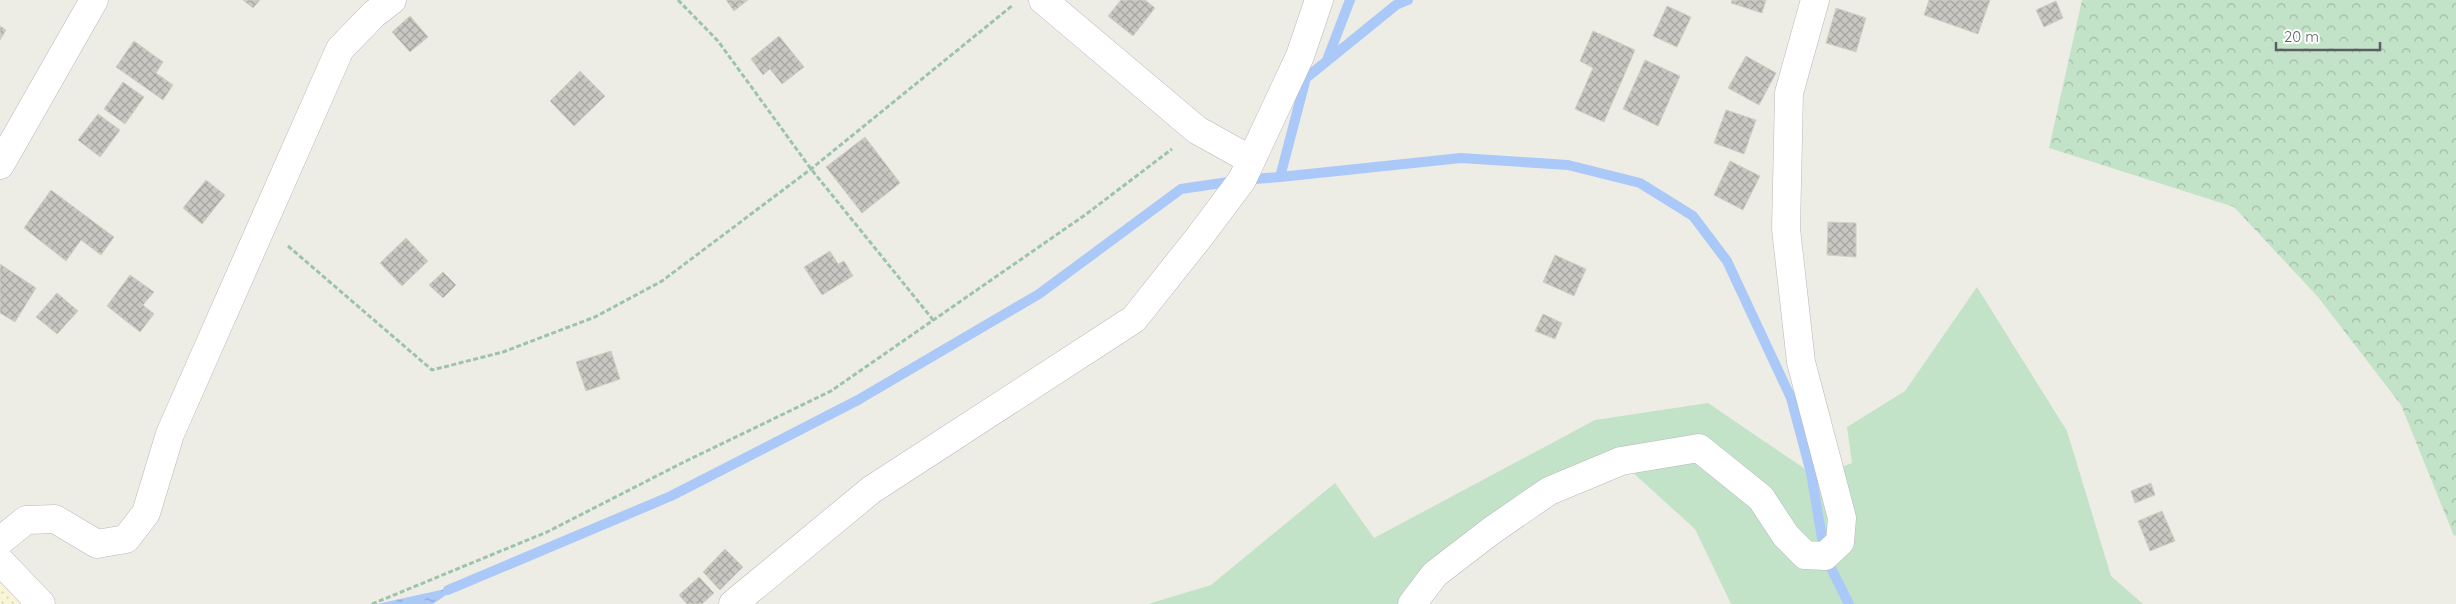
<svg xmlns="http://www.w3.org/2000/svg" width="2456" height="604" font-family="Quicksand,sans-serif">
<defs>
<pattern id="forest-crowns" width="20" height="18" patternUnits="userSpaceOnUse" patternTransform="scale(1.25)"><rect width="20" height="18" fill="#c3e3c8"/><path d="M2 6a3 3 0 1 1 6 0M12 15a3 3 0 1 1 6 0" fill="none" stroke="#a2bba6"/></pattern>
<pattern id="sand-dots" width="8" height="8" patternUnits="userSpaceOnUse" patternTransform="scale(1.25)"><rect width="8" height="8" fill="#f7f5d6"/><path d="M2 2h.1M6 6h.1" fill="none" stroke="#d6d4ba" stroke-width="1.8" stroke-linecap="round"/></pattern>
<pattern id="water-ripples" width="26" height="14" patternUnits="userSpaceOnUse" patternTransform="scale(1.25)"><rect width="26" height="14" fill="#aac9f8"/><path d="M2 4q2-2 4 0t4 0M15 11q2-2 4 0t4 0" fill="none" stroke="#8ea6cc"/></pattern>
<pattern id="building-cross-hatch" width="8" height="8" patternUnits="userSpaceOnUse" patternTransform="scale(1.25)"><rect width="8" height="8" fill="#c9c7c2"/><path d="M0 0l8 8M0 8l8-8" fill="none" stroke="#a6a5a1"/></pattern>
</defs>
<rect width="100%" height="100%" fill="#eeede5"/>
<polygon fill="#c3e3c8" points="1977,287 2067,431 2111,576 2143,604 1731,604 1695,529 1620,461 1549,491 1412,604 1148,604 1211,585 1335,483 1374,538 1595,420 1708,403 1811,473 1829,472 1852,463 1847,427 1905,391"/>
<polygon fill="url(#forest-crowns)" points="2082,0 2456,0 2456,535 2454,536 2401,405 2318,297 2234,207 2049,148"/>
<polygon fill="url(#sand-dots)" points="0,561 41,604 0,604"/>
<polygon fill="url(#water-ripples)" points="459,586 433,604 377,604"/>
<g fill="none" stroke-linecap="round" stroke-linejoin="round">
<g stroke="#aac9f8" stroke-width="10">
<polyline points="1327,60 1350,0"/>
<polyline points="1280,177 1461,158 1568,165 1640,183 1693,216 1727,261 1791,398 1811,473 1825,556 1849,604"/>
<polyline points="448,590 671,496 858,400 1039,294 1181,189 1242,180 1280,177 1306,78 1396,5 1408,0"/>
</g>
</g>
<g fill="url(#building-cross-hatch)" stroke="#d2d0c3">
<polygon points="243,0 260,0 253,8"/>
<polygon points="726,0 748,0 734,11"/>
<polygon points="1121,0 1145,0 1155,8 1133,36 1108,16"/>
<polygon points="1732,0 1766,0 1762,13 1731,3"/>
<polygon points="1929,0 1990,0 1978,34 1924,15"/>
<polygon points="2056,1 2063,18 2044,27 2036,10"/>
<polygon points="1667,6 1691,17 1677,47 1653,36"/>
<polygon points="1836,8 1866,18 1856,52 1826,43"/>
<polygon points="410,16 428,37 410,52 392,32"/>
<polygon points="0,26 6,30 0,40"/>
<polygon points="1593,31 1635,50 1604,122 1575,109 1593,68 1580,61"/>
<polygon points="779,36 804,67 782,84 770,69 763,75 751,59"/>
<polygon points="134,41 163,62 156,73 173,85 163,100 116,67"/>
<polygon points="1746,56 1776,73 1759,105 1728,88"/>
<polygon points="1645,60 1680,76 1658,126 1623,109"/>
<polygon points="580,71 605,96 574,126 550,101"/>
<polygon points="123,82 144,97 125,124 104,109"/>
<polygon points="1726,110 1756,120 1744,154 1714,143"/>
<polygon points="98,114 120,130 100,157 78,140"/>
<polygon points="865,137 900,183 862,213 826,167"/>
<polygon points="1730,161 1760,176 1743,210 1714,195"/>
<polygon points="206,180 225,195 202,224 183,208"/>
<polygon points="51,190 114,237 101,255 81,240 66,261 24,228"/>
<polygon points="1828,222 1856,223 1856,257 1827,255"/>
<polygon points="406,238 428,261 402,286 380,263"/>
<polygon points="830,251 838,264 844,261 853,276 822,295 804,267"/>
<polygon points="1555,255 1586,269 1574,296 1543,282"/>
<polygon points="0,264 36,288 15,322 0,313"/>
<polygon points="443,272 456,285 443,298 429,285"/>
<polygon points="130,275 154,292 143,305 154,314 140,332 107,306"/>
<polygon points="57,293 78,311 57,334 36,317"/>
<polygon points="1543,314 1562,323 1555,339 1535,331"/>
<polygon points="611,351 620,379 586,391 576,362"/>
<polygon points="2151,483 2155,495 2135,503 2131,491"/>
<polygon points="2162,511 2175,541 2150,551 2138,521"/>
<polygon points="725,549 743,567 720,590 703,572"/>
<polygon points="699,577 714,593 702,604 687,604 679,595"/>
</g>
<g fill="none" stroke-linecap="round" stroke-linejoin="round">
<g stroke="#b7b8bd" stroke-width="29">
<g id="minor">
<polyline points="1043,0 1197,130 1251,160"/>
<polyline points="0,165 94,0"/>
<polyline points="0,541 26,520 55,519 97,544 126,539 146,513 170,434 340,49 374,14 392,0"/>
<polyline points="0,561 41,604"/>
<polyline points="733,604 871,490 1134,319 1200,236 1242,180 1300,56 1319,0"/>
<polyline points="1412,604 1435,574 1491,531 1549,491 1621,461 1699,448 1761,498 1786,536 1805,555 1825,556 1840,542 1842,518 1801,362 1786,229 1789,93 1815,0"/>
</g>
</g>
<g stroke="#9cc3ae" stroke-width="3" stroke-dasharray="5 2.5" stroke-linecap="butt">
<polyline points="678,0 718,41 811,169 934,321"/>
<polyline points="288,246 432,370 503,352 595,317 662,281 811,169 1013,5"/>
<polyline points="372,604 547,532 682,463 831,391 1085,215 1172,149"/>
</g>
<use href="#minor" stroke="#fff" stroke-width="28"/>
</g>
<path d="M2276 42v8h104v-8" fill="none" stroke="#5c5e64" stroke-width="2.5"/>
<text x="2284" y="42" font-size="15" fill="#5c5e64" stroke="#ffffff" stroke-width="4" paint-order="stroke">20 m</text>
</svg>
